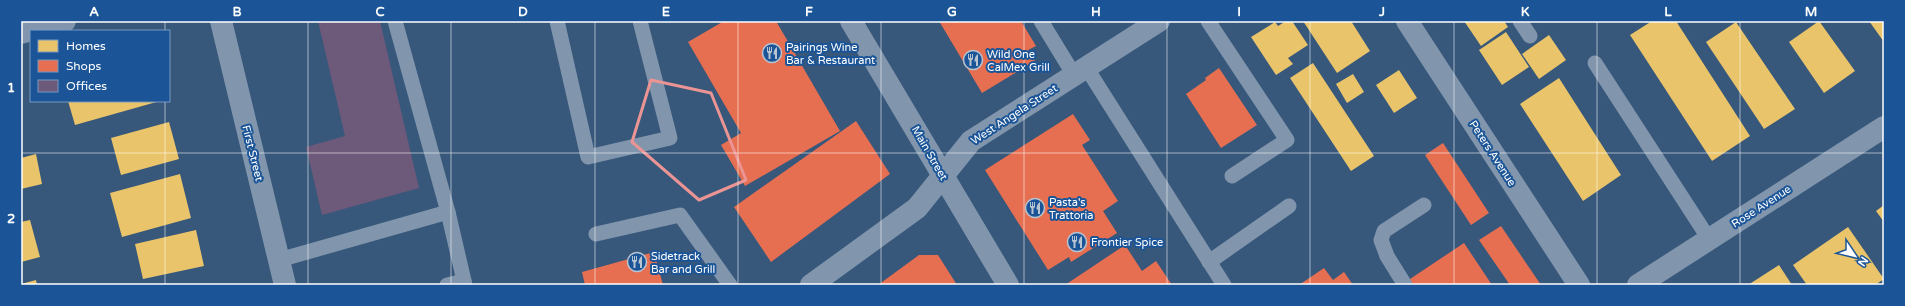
<svg xmlns="http://www.w3.org/2000/svg" width="1905" height="306" font-family="'Varela Round',sans-serif">
<rect width="100%" height="100%" fill="#37577b"/>
<g fill="#e9c46a">
<polygon points="1286,21 1292,21 1308,45 1288,58 1293,64 1276,75 1251,37 1275,22 1278,26"/>
<polygon points="1303,21 1351,21 1370,51 1337,73"/>
<polygon points="1464,21 1504,21 1508,27 1481,46"/>
<polygon points="1652,21 1676,21 1750,136 1712,161 1630,35"/>
<polygon points="1819,21 1855,71 1824,93 1789,42"/>
<polygon points="1869,21 1884,21 1884,42"/>
<polygon points="1736,22 1795,109 1764,129 1706,42"/>
<polygon points="1506,32 1529,67 1502,85 1479,50"/>
<polygon points="1549,35 1566,60 1539,79 1522,54"/>
<polygon points="1313,63 1374,156 1351,171 1290,78"/>
<polygon points="1399,70 1417,98 1394,113 1376,85"/>
<polygon points="1353,74 1364,92 1347,103 1336,84"/>
<polygon points="1559,78 1621,175 1583,201 1520,104"/>
<polygon points="68,101 160,101 75,125"/>
<polygon points="169,122 179,159 121,175 111,138"/>
<polygon points="36,154 42,184 21,189 21,158"/>
<polygon points="180,174 191,218 122,237 110,193"/>
<polygon points="1884,205 1884,222 1876,211"/>
<polygon points="30,220 40,257 21,262 21,222"/>
<polygon points="1848,227 1884,279 1875,285 1807,285 1793,265"/>
<polygon points="196,230 204,266 143,279 135,244"/>
<polygon points="1779,265 1792,285 1748,285"/>
<polygon points="36,280 37,285 21,285 21,284"/>
</g>
<g fill="#e76f51">
<polygon points="724,21 776,21 840,131 745,186 721,145 741,133 688,42"/>
<polygon points="939,21 1021,21 1036,46 1028,50 1035,61 982,93"/>
<polygon points="1219,68 1257,125 1221,148 1186,94 1206,80 1205,78"/>
<polygon points="1073,114 1090,140 1082,145 1118,201 1103,211 1117,233 1071,262 1069,257 1048,270 985,170"/>
<polygon points="856,121 890,174 771,262 734,207"/>
<polygon points="1443,143 1489,213 1471,225 1425,155"/>
<polygon points="1501,226 1541,285 1510,285 1479,240"/>
<polygon points="1464,243 1492,285 1413,285 1410,279"/>
<polygon points="1125,245 1142,271 1156,261 1172,285 1065,285"/>
<polygon points="654,252 663,285 585,285 582,272"/>
<polygon points="919,255 938,255 957,285 878,285"/>
<polygon points="1324,268 1333,280 1344,272 1353,285 1299,285"/>
</g>
<polygon fill="#6d597a" points="318,21 380,21 419,188 322,215 306,147 345,136"/>
<g fill="none" stroke-linecap="round" stroke-linejoin="round">
<g stroke="#8196ad" stroke-width="15">
<polyline points="395,21 448,212 465,285"/>
<polyline points="557,21 588,157 670,138 640,21"/>
<polyline points="1041,21 1074,75"/>
<polyline points="1208,21 1287,140 1232,176"/>
<polyline points="1520,21 1530,36"/>
<polyline points="1595,63 1709,239"/>
<polyline points="1086,67 1224,285"/>
<polyline points="596,234 680,215 730,285"/>
<polyline points="279,260 448,212"/>
<polyline points="1209,262 1289,206"/>
<polyline points="447,285 464,281"/>
<polyline points="1405,285 1387,256 1381,240 1384,231 1424,205"/>
</g>
<g stroke="#8196ad" stroke-width="22">
<polyline points="1407,21 1579,285"/>
<polyline points="21,33 65,21"/>
<polyline points="811,285 917,208 971,141 1159,21"/>
<polyline points="1638,285 1884,127"/>
</g>
<g stroke="#8196ad" stroke-width="22">
<polyline points="221,21 285,285"/>
<polyline points="851,21 1008,285"/>
</g>
</g>
<path fill="none" stroke="#ea9494" stroke-width="3" stroke-linejoin="round" d="M651,80L711,93L746,180L699,200L632,142Z"/>
<path fill="none" stroke="#fff" stroke-width="1" stroke-opacity="0.55" d="M165,21V31M308,21V285M451,21V285M595,21V285M738,21V285M881,21V285M1024,21V285M1167,21V285M1310,21V285M1454,21V285M1597,21V285M1740,21V285M165,101V285M21,153H1884"/>
<defs>
<g id="restaurant-ring" transform="scale(1)"><circle r="9.5" fill="#1b5597" stroke="#b9c4d1" stroke-width="1.5"/><path d="M-5-6h1v4h1v-4h1v4h1v-4h1v5L-1.5 .5V6h-2V.5L-5-1ZM5-6V6H3V1.5H1.5Q1.5-4 5-6Z" fill="#b9c4d1"/></g>
</defs>
<g fill-rule="evenodd">
<use href="#restaurant-ring" x="772" y="53"/>
<use href="#restaurant-ring" x="973" y="60"/>
<use href="#restaurant-ring" x="1035" y="208"/>
<use href="#restaurant-ring" x="1077" y="242"/>
<use href="#restaurant-ring" x="637" y="262"/>
</g>
<g text-anchor="middle" stroke-width="4" stroke-linejoin="round" paint-order="stroke">
<g font-size="11" fill="#fff" stroke="#1b5597" text-anchor="start">
<text x="786" y="51">Pairings Wine<tspan x="786" dy="13">Bar &amp; Restaurant</tspan></text>
<text x="987" y="58">Wild One<tspan x="987" dy="13">CalMex Grill</tspan></text>
<text x="1049" y="206">Pasta's<tspan x="1049" dy="13">Trattoria</tspan></text>
<text x="1091" y="246">Frontier Spice</text>
<text x="651" y="260">Sidetrack<tspan x="651" dy="13">Bar and Grill</tspan></text>
</g>
<g font-size="11" fill="#fff" stroke="#1b5597">
<text transform="translate(1014 114) rotate(-33)" y="4">West Angela Street</text>
<text transform="translate(253 153) rotate(76)" y="4">First Street</text>
<text transform="translate(930 153) rotate(60)" y="4">Main Street</text>
<text transform="translate(1493 153) rotate(57)" y="4">Peters Avenue</text>
<text transform="translate(1761 206) rotate(-33)" y="4">Rose Avenue</text>
</g>
</g>
<rect width="1905" height="306" fill="none" stroke="#1b5597" stroke-width="44"/>
<rect x="30" y="30" width="140" height="72" fill="#1b5597" stroke="#7699c1"/>
<rect x="38" y="40" width="20" height="12" fill="#e9c46a" stroke="#7699c1"/>
<text x="66" y="50" font-size="12" fill="#ffffff">Homes</text>
<rect x="38" y="60" width="20" height="12" fill="#e76f51" stroke="#7699c1"/>
<text x="66" y="70" font-size="12" fill="#ffffff">Shops</text>
<rect x="38" y="80" width="20" height="12" fill="#6d597a" stroke="#7699c1"/>
<text x="66" y="90" font-size="12" fill="#ffffff">Offices</text>
<g transform="translate(1855 256) rotate(125)" stroke="#1b5597" stroke-width="3" paint-order="stroke">
<path d="M0-3L7 15L0 10L-7 15Z" fill="#ffffff"/>
<text y="-6" font-size="11" font-weight="bold" text-anchor="middle" fill="#ffffff">N</text>
</g>
<rect x="22" y="22" width="1861" height="262" fill="none" stroke="#fff" stroke-width="1.5"/>
<g font-size="13" text-anchor="middle" font-weight="bold" fill="#fff">
<text x="94" y="16">A</text>
<text x="237" y="16">B</text>
<text x="380" y="16">C</text>
<text x="523" y="16">D</text>
<text x="666" y="16">E</text>
<text x="809" y="16">F</text>
<text x="952" y="16">G</text>
<text x="1096" y="16">H</text>
<text x="1239" y="16">I</text>
<text x="1382" y="16">J</text>
<text x="1525" y="16">K</text>
<text x="1668" y="16">L</text>
<text x="1811" y="16">M</text>
<text x="11" y="92">1</text>
<text x="11" y="223">2</text>
</g>
</svg>
